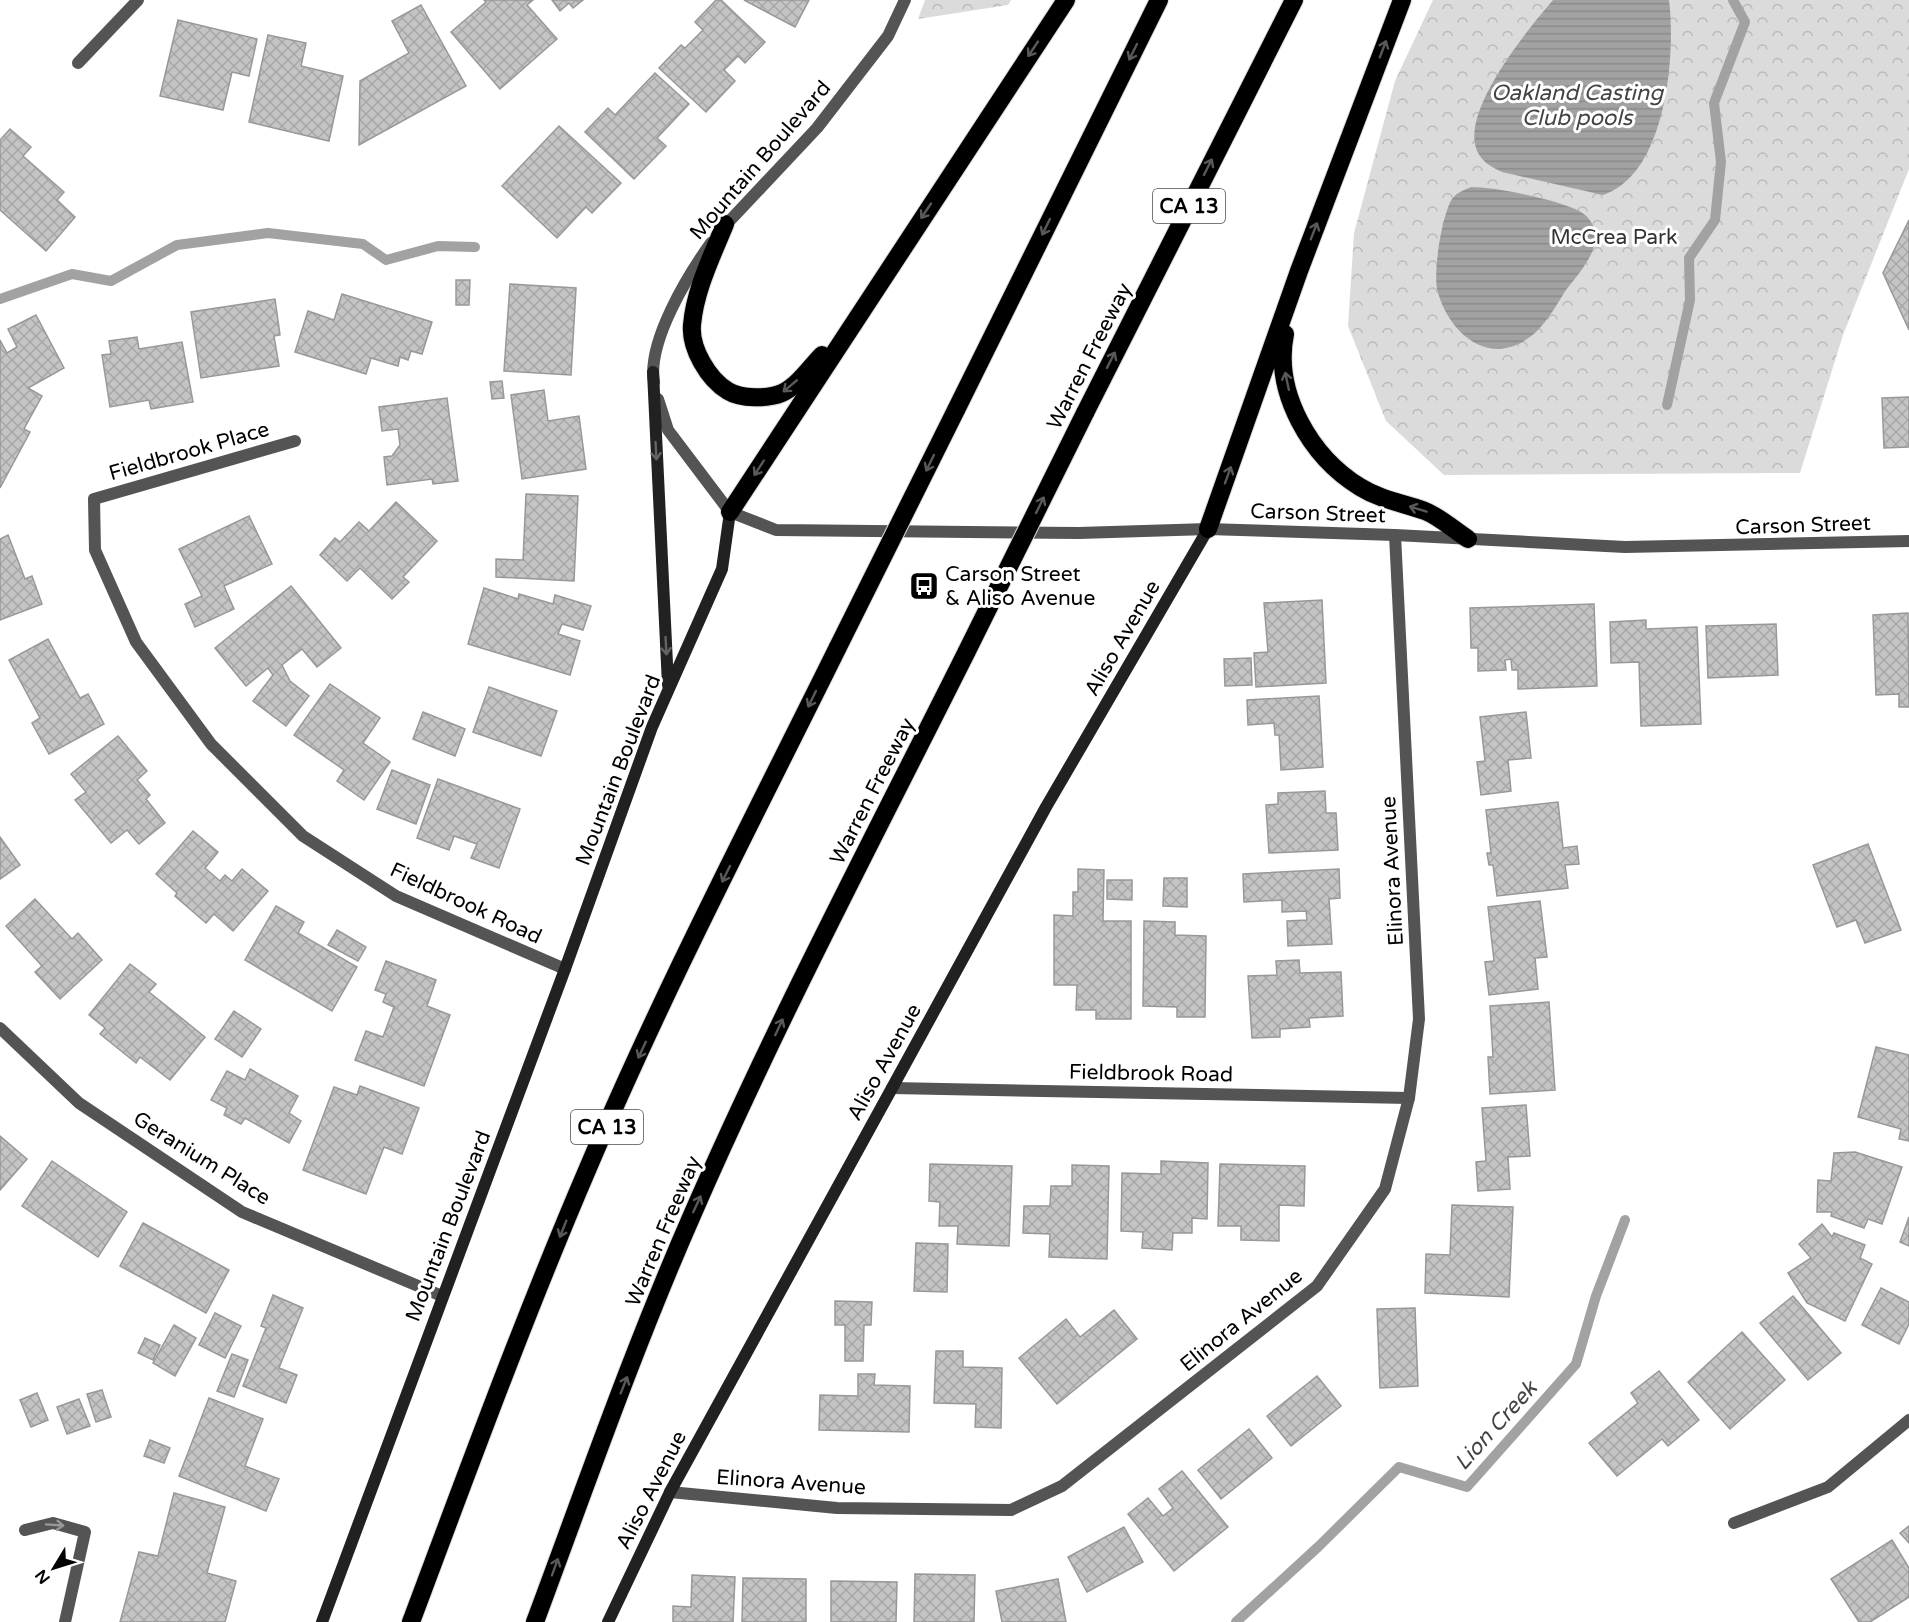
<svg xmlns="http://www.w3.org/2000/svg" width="1909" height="1622" font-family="'Varela Round',sans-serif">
<defs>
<pattern id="forest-crowns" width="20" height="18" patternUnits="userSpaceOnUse" patternTransform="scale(1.5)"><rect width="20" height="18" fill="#dbdbdb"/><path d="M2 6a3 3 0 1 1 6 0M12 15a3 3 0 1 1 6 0" fill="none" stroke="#bababa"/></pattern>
<pattern id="water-rules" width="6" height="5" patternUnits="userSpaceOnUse" patternTransform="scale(1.5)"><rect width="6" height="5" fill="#a2a2a2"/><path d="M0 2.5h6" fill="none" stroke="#8a8a8a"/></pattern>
<pattern id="building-cross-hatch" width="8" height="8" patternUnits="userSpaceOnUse" patternTransform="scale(1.5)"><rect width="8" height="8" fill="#c4c4c4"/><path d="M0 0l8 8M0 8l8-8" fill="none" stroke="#a7a7a7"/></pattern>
</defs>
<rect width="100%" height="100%" fill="#fff"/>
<g fill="url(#forest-crowns)">
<polygon points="925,0 1011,0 1008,5 918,19"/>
<polygon points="1433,0 1909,0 1909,169 1843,335 1800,473 1444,475 1386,421 1348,326 1354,233 1395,81"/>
</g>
<g fill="url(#water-rules)">
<path d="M1553,0H1669C1676,56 1666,175 1603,195L1502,172C1494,168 1485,164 1480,156C1453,119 1529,28 1553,0Z"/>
<path d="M1471,187C1496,187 1560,200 1581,212C1591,218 1596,229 1595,239C1595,256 1576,277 1566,290C1557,304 1549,319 1537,331C1495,370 1452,339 1438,293C1432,275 1442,215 1452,199C1456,193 1464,190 1471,187Z"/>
</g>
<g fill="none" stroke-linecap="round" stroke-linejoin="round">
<g stroke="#a2a2a2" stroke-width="10">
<polyline points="0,299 72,274 111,281 177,245 268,233 363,244 386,260 438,246 475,247"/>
<polyline points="1667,405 1690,300 1689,258 1715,220 1721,162 1714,103 1745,22 1733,0"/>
<polyline points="1236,1622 1318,1547 1399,1467 1467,1487 1576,1364 1596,1296 1625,1220"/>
</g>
</g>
<g fill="url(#building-cross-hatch)" stroke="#989898" stroke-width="1.5">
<polygon points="484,0 533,0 527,5 557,39 500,89 451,32 486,2"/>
<polygon points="552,0 583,0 573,8 569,3 560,11"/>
<polygon points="716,0 721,0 765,42 745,63 738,56 724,70 735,81 706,112 659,68 681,45 685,48 703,30 695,22"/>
<polygon points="744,0 809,0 795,27"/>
<polygon points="421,5 466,86 359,145 360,81 409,53 392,21"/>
<polygon points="178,20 257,39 249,76 232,72 223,110 160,96"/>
<polygon points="268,35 306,43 301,66 343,76 329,141 249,122"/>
<polygon points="655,73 689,104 657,138 666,146 634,179 585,132 608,108 615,115"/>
<polygon points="559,126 621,183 592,213 586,207 557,238 502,186"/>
<polygon points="10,129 31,147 23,156 64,192 57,200 75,217 46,251 0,210 0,140"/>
<polygon points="1909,220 1909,330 1883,273"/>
<polygon points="456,280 470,280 469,305 456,305"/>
<polygon points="510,284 576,288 571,375 504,371"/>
<polygon points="342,294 432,322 422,354 411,351 408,360 400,357 398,366 371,358 366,374 295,352 308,311 334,320"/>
<polygon points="275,299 280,335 274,336 279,366 201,378 191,312"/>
<polygon points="36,315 64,368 28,388 42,396 24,429 30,432 0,488 0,340 7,353 17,347 8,329"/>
<polygon points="137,337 139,349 182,342 193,402 151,409 149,400 110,407 102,355 111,354 109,341"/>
<polygon points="502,381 504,398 492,399 490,382"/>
<polygon points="544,390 548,421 579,416 586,469 522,479 511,395"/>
<polygon points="1909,397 1909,447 1884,448 1882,398"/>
<polygon points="447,398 458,481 433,484 432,479 387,485 384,457 392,456 400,445 398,429 382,431 379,407"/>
<polygon points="526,494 578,496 574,581 496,577 496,559 523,560"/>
<polygon points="396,502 437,541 403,577 409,582 392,599 360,568 347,581 320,555 335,538 340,542 359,522 369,531"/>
<polygon points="249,516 272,564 224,586 234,609 195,627 185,604 202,596 179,549"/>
<polygon points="8,535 25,579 32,576 42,604 0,620 0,539"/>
<polygon points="291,586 341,648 317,667 302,649 282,665 290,681 309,696 286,726 253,701 273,675 268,668 246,686 215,648"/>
<polygon points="484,588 518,599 519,594 553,604 555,595 591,606 583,630 562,624 558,634 580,641 570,675 468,644"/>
<polygon points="1322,600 1326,683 1256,687 1254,653 1268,652 1264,603"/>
<polygon points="1594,604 1597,686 1518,689 1518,670 1512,670 1511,659 1505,660 1506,670 1478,671 1478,648 1471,648 1470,608"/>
<polygon points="1908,613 1909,707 1899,707 1899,694 1876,695 1873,615"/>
<polygon points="1646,620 1646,629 1697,627 1701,724 1641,726 1639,662 1611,663 1610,622"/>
<polygon points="1776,624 1778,675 1708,678 1706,626"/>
<polygon points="48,639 80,698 88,694 104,724 49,754 32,723 40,718 9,660"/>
<polygon points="1251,658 1252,685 1225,686 1224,659"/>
<polygon points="330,684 380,718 363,743 390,762 364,800 337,781 344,770 294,735"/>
<polygon points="489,687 557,711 541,756 473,732"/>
<polygon points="1319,696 1323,767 1281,770 1279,735 1275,735 1274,723 1248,725 1247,700"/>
<polygon points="423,712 465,729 455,756 413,739"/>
<polygon points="1526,712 1531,758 1508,760 1511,791 1481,795 1477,762 1485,761 1480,717"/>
<polygon points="118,736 147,771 137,780 150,795 146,799 165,823 139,844 127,830 111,843 75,800 86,792 71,774"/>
<polygon points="392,770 430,785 416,824 377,809"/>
<polygon points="438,779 520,809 499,868 471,858 477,844 454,836 449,850 417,838"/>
<polygon points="1325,791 1326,813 1336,813 1338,850 1269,853 1266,805 1278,804 1278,793"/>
<polygon points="1558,802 1563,848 1577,846 1579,864 1565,865 1568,888 1497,896 1493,865 1489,865 1487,853 1491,853 1486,810"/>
<polygon points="193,831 218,852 205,868 220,881 225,875 232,881 242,869 268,891 233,931 214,914 206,923 175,896 177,893 156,874"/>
<polygon points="0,837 20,865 0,879"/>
<polygon points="1868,844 1901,930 1865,943 1856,920 1837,927 1813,865"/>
<polygon points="1078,869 1104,870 1103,921 1131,921 1131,1019 1096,1019 1096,1010 1076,1010 1077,985 1054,985 1054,915 1073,916 1073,892 1078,892"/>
<polygon points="1339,869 1340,898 1329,899 1332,944 1288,946 1287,921 1307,920 1306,911 1282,912 1282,900 1244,902 1243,874"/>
<polygon points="1164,878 1187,878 1187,907 1163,906"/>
<polygon points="1107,880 1132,880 1132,900 1107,899"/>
<polygon points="35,899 72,939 78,933 102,960 60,999 35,972 42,966 6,926"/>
<polygon points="1540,901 1547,957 1535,958 1538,989 1489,995 1485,962 1494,961 1488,907"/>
<polygon points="276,906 304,922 298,933 357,967 332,1011 245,960"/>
<polygon points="1144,921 1175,922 1175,935 1206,936 1205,1017 1177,1017 1177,1007 1143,1006"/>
<polygon points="337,930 366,947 358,961 328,945"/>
<polygon points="1299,960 1300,973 1341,972 1343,1016 1309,1018 1310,1027 1280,1029 1280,1037 1252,1038 1248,976 1277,975 1276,961"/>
<polygon points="386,961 436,980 427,1006 450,1015 424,1086 355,1060 366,1031 383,1037 394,1007 383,1002 386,994 375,990"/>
<polygon points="130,964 156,984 149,992 205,1037 170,1080 140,1057 136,1063 100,1034 105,1028 89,1015"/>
<polygon points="1549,1002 1555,1090 1490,1094 1488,1057 1493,1057 1490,1006"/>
<polygon points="234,1011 261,1029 242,1057 215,1039"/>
<polygon points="1876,1047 1909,1055 1909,1141 1899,1139 1901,1129 1858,1117"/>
<polygon points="250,1069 298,1096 289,1113 301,1121 289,1143 245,1118 241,1124 224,1115 227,1108 211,1100 227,1071 245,1080"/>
<polygon points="360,1086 419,1108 402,1154 384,1147 366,1194 303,1170 334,1087 357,1095"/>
<polygon points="1526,1105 1530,1156 1508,1157 1510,1189 1478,1191 1476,1162 1486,1161 1482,1108"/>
<polygon points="0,1136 27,1159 0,1190"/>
<polygon points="1855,1152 1902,1167 1882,1224 1868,1219 1864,1228 1831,1216 1832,1212 1817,1212 1818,1180 1831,1181 1834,1153"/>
<polygon points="52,1161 127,1212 98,1257 22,1206"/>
<polygon points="1161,1161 1208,1163 1207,1219 1192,1218 1192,1233 1173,1233 1172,1250 1142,1248 1143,1232 1121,1231 1122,1173 1161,1174"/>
<polygon points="930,1164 1012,1166 1009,1246 957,1244 958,1226 939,1226 940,1202 929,1201"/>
<polygon points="1220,1164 1305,1166 1304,1206 1279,1205 1279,1241 1241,1240 1241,1226 1218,1226"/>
<polygon points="1072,1165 1109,1166 1107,1259 1049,1257 1050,1234 1023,1233 1024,1206 1050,1206 1051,1186 1072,1186"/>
<polygon points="1452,1205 1513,1207 1509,1297 1425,1293 1426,1254 1450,1255"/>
<polygon points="1909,1217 1909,1246 1900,1242"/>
<polygon points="143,1223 229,1270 206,1313 120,1266"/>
<polygon points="1822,1224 1832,1237 1834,1233 1865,1245 1860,1258 1872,1264 1845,1321 1807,1303 1788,1273 1811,1258 1799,1244"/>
<polygon points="916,1243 948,1244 947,1292 914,1291"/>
<polygon points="1881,1288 1909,1302 1909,1324 1899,1344 1862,1325"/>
<polygon points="273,1295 303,1308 279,1368 297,1375 286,1403 243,1386 266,1328 261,1326"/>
<polygon points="1793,1296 1841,1353 1808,1380 1760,1323"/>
<polygon points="835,1301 872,1302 871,1325 864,1325 863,1361 845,1361 845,1325 835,1325"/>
<polygon points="1415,1308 1418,1386 1380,1388 1377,1309"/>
<polygon points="1114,1310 1137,1339 1057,1404 1019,1358 1066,1319 1080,1337"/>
<polygon points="215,1313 241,1326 225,1358 199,1345"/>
<polygon points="174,1325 196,1338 175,1376 153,1363"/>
<polygon points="1742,1332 1785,1380 1730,1429 1688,1382"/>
<polygon points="145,1338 160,1345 153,1360 138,1353"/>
<polygon points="936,1351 963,1351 963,1367 1002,1368 1001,1428 975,1427 976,1404 934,1403"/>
<polygon points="232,1354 248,1360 234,1397 217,1391"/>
<polygon points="1659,1371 1699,1420 1668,1446 1662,1439 1617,1476 1589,1443 1638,1403 1631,1393"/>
<polygon points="858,1374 875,1374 874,1385 910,1386 909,1432 819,1430 820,1395 858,1396"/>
<polygon points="1317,1376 1341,1406 1291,1446 1267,1416"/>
<polygon points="102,1390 111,1417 96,1422 87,1394"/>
<polygon points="37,1393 48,1420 31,1427 20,1400"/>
<polygon points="209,1398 263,1419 245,1466 279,1479 266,1511 179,1476"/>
<polygon points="79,1399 90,1426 67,1434 57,1407"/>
<polygon points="1249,1429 1272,1458 1221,1499 1198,1470"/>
<polygon points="150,1440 170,1448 164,1463 144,1456"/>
<polygon points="1182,1471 1228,1527 1174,1571 1128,1514 1148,1498 1163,1516 1173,1508 1159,1489"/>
<polygon points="174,1493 225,1507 207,1573 236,1581 225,1622 120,1622 139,1552 158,1556"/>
<polygon points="1909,1526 1909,1543 1900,1533"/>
<polygon points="1124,1527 1143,1562 1087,1592 1068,1557"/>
<polygon points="1892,1540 1909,1568 1909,1597 1870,1622 1859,1622 1831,1579"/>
<polygon points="915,1574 975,1575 974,1622 914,1622"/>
<polygon points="692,1575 735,1577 733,1622 673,1622 673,1606 691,1607"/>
<polygon points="743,1578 806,1579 806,1622 742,1622"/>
<polygon points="1058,1579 1066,1622 1002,1622 996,1591"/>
<polygon points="831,1581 897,1582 896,1622 831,1622"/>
</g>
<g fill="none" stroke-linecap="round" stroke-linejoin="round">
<g stroke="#dbdbdb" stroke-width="20">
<g id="motorway">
<path d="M725,224C712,256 695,290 692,325C690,348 708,379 728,391C741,399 768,399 782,393C798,386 811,366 822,355"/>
<path d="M1285,334C1273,393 1311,457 1360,487C1381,500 1403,503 1425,511C1440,517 1454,530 1468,539"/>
<polyline points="956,410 1159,0"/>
<polyline points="1085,413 1294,0"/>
<polyline points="730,512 1066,0"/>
<polyline points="1208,529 1299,271 1402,0"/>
<path d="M411,1622C468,1470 524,1317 588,1168C663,991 753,819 838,647"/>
<path d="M535,1622C586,1485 634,1347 693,1213C776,1022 874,837 967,651"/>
</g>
</g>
<polyline stroke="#545454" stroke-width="12" points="25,1530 53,1523 85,1532 65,1622"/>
<g stroke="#545454" stroke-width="12">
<polyline points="78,63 138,0"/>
<polyline points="295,441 94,499 95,550 136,642 211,744 303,836 396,896 565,969"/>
<polyline points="0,1028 79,1103 242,1212 442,1296"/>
<polyline points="892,1088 1409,1098"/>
<polyline points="670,1492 837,1508 1011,1510 1062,1486 1317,1286 1385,1189 1409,1098 1419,1019 1395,535"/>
<polyline points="1734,1523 1828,1487 1909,1420"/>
</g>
<g stroke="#545454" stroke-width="12">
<polyline points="722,229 817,128 888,36 905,0"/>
<path d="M654,382C647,342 688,275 711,243"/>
<polyline points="658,399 668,430 730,512 776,530 1079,533 1208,529 1395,535 1625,547 1909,541"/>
</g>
<g stroke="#212121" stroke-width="12">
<polyline points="653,372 668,685"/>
<polyline points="322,1622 565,969 652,727 722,569 730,512"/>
<polyline points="608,1622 670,1492 892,1088 1046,807 1208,529"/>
</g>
<use href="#motorway" stroke="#000" stroke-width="18"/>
<g stroke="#dbdbdb" stroke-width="20" stroke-linecap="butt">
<g id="motorway-bridge">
<polyline points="838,647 956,410"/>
<polyline points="967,651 1085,413"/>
</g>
</g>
<use href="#motorway-bridge" stroke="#000" stroke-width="18"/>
</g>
<defs><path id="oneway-shaft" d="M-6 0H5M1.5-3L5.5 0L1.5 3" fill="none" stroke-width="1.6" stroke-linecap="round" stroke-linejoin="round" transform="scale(1.5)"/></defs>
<g stroke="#595959">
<use href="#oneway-shaft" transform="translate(1033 49) rotate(124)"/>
<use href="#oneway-shaft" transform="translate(1383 49) rotate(-69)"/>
<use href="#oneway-shaft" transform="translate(1133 52) rotate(116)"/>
<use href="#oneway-shaft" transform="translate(1208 167) rotate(-63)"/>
<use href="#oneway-shaft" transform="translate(926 211) rotate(124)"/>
<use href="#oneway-shaft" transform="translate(1046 227) rotate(116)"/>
<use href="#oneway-shaft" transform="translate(1314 231) rotate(-69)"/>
<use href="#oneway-shaft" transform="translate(1111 360) rotate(-63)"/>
<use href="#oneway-shaft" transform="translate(1287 381) rotate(-102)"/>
<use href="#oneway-shaft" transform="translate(790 386) rotate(140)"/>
<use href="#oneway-shaft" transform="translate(930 463) rotate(116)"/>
<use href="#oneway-shaft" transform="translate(759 468) rotate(123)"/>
<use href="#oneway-shaft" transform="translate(1228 475) rotate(-70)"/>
<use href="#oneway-shaft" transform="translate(1040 505) rotate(-64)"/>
<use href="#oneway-shaft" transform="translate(1418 509) rotate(-163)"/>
<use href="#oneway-shaft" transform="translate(812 699) rotate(116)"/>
<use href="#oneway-shaft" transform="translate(726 874) rotate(116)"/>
<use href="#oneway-shaft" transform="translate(779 1027) rotate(-65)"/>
<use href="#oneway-shaft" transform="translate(642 1050) rotate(115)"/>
<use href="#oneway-shaft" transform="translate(697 1204) rotate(-65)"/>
<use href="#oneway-shaft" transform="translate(563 1229) rotate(112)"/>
<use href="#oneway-shaft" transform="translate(624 1385) rotate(-68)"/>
<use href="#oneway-shaft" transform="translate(555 1567) rotate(-70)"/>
</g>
<g stroke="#646464">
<use href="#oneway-shaft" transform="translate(656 451) rotate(87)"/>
<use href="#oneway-shaft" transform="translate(666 646) rotate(87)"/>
</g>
<use stroke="#989898" href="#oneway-shaft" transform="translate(55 1525) rotate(4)"/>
<defs>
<g id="bus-square" transform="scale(1.5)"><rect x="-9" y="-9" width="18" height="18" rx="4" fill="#000" stroke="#fff"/><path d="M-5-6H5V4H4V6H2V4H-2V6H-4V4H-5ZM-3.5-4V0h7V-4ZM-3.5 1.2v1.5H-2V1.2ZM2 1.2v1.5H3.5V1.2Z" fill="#fff"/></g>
</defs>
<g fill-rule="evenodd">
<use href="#bus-square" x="924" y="586"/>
</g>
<g text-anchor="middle" stroke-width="6" stroke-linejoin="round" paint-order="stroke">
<g fill="#fff" stroke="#4c4c4c" stroke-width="1.5">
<rect x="1153" y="189" width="72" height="34" rx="4.5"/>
<rect x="571" y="1110" width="72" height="34" rx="4.5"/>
</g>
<g font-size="20" font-weight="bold" fill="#000">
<text x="1189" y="213">CA 13</text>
<text x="607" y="1134">CA 13</text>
</g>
<g font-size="21" fill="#000" stroke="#fff">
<text transform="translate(760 160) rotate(-49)" y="7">Mountain Boulevard</text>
<text transform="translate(1089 356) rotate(-63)" y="7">Warren Freeway</text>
<text transform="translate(189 451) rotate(-16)" y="7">Fieldbrook Place</text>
<text transform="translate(1318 513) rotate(2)" y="7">Carson Street</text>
<text transform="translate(1803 525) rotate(-2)" y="7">Carson Street</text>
<text transform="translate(1122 638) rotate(-60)" y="7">Aliso Avenue</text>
<text transform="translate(618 770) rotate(-69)" y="7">Mountain Boulevard</text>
<text transform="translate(872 791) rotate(-63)" y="7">Warren Freeway</text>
<text transform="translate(1392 871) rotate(-93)" y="7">Elinora Avenue</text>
<text transform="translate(466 903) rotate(25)" y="7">Fieldbrook Road</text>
<text transform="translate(884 1062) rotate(-61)" y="7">Aliso Avenue</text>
<text transform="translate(1151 1073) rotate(1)" y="7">Fieldbrook Road</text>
<text transform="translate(202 1158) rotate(32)" y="7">Geranium Place</text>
<text transform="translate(448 1226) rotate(-69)" y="7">Mountain Boulevard</text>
<text transform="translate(663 1231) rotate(-67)" y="7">Warren Freeway</text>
<text transform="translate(1241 1320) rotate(-39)" y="7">Elinora Avenue</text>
<text transform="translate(791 1482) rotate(4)" y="7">Elinora Avenue</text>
<text transform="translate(651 1490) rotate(-63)" y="7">Aliso Avenue</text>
</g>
<g font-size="21" fill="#323232" stroke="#fff">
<text x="1614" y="244">McCrea Park</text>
</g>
<g font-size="21" fill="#000" stroke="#fff" text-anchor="start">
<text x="945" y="581">Carson Street<tspan x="945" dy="24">&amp; Aliso Avenue</tspan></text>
</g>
<g font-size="22" font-style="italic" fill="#434343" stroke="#fff">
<text x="1577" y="100">Oakland Casting<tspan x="1577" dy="25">Club pools</tspan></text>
<text transform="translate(1495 1425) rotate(-48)" y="8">Lion Creek</text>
</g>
</g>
<g transform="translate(54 1568) rotate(232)" stroke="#ffffff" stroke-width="4.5" paint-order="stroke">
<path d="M0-4.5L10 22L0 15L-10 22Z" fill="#000000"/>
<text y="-9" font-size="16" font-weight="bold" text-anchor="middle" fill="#000000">N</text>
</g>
</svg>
